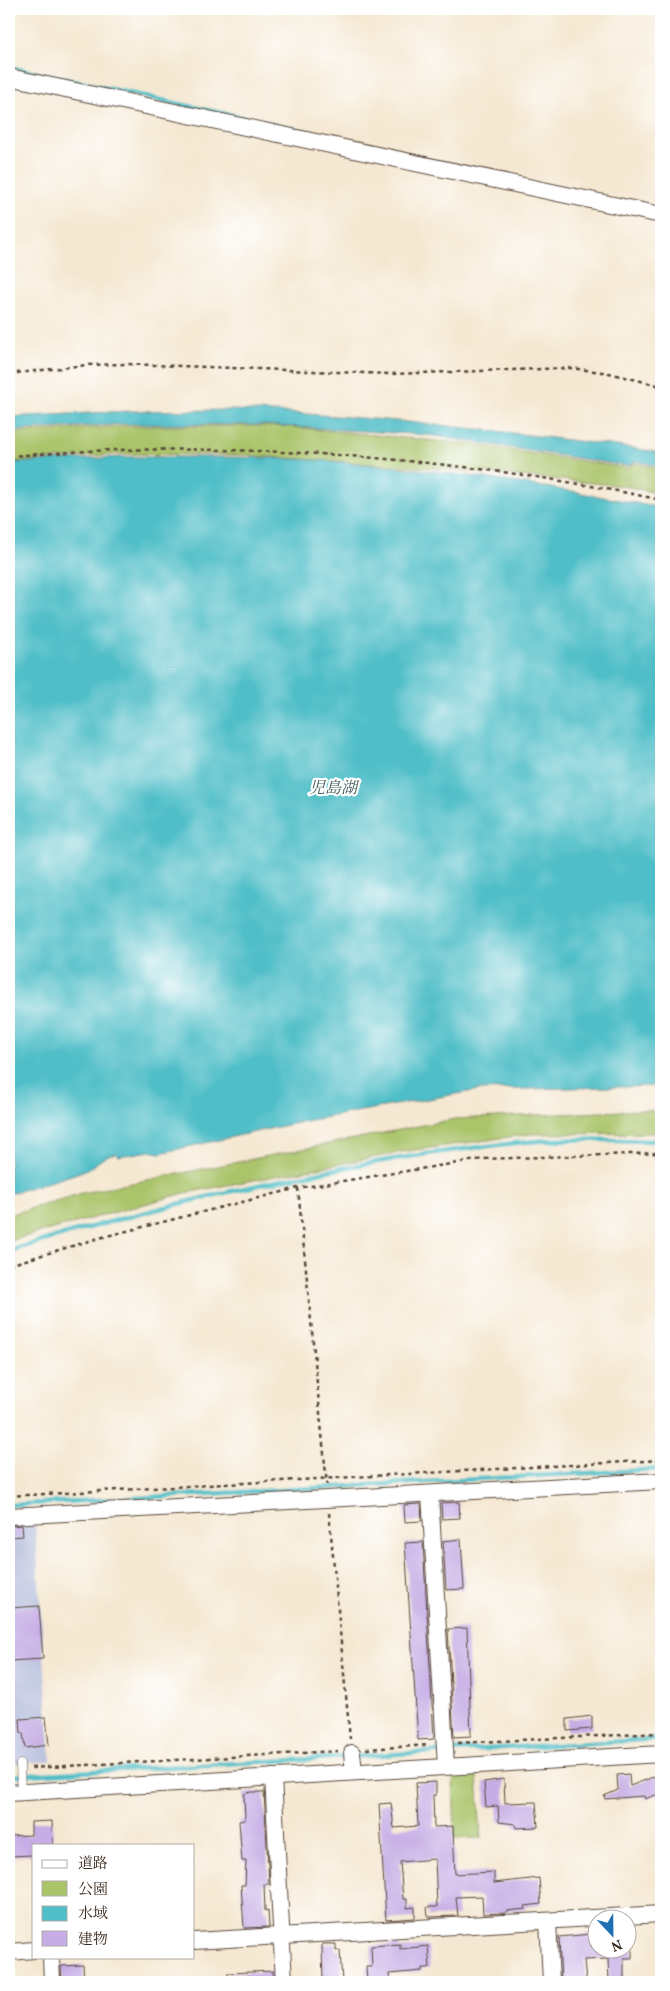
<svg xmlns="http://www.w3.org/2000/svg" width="670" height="1991" font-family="Vollkorn,'Noto Serif JP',serif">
<rect width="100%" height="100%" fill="#fff"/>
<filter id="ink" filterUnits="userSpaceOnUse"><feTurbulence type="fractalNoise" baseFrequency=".02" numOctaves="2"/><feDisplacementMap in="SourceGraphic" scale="10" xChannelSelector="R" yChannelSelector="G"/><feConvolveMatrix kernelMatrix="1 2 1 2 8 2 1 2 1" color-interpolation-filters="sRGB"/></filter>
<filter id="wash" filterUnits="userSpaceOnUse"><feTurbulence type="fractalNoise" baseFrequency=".0096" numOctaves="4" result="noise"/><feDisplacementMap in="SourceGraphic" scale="20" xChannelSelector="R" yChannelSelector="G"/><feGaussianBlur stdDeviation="1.12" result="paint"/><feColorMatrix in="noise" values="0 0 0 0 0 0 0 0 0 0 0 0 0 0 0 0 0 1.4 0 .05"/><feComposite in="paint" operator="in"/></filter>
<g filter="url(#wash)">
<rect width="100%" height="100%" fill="#f5e8d2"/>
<polygon fill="#bbc3de" points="35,1522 51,1761 9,1764 9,1523"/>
<g fill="#aac46a" stroke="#727744">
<polygon points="126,426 280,426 470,444 628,468 635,463 661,469 661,494 624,486 430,468 245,455 121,454 9,462 9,433"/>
<polygon points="643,1110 661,1111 661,1133 531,1134 408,1151 185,1193 9,1241 9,1215 82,1193 454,1119"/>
<polygon points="453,1774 477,1774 481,1838 455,1839"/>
</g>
<g fill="#50bec8" stroke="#467473">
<path d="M230,410C330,414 429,423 529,435C573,441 618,445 661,453V467L636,461L628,466L428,435L264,425L126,424L9,431V417L131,411Z"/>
<path d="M122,457C195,457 269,456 342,462C449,471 556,487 661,508V1086L479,1090L305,1121L160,1153L150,1151L119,1156L116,1153C103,1155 96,1166 83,1171C59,1180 33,1186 9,1194V463Z"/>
</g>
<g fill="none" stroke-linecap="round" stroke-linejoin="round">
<g stroke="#50bec8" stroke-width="4.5">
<polyline points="9,67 359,143"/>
<path d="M9,1251C181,1199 358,1157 537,1141C577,1137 620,1141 661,1141"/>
<polyline points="9,1505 661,1469"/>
<polyline points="9,1776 661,1739"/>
</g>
</g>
<g id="blocks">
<g fill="#c6ade5">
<polygon points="459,1502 460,1518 442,1519 441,1503"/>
<polygon points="421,1504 422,1521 405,1522 404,1505"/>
<polygon points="22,1525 23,1536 9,1537 9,1526"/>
<polygon points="461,1539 464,1589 446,1590 443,1541"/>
<polygon points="423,1542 434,1739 418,1740 405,1543"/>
<polygon points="39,1606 43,1659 9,1661 9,1608"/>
<polygon points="467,1628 471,1736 454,1737 448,1629"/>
<polygon points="592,1716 592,1729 567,1731 567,1719"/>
<polygon points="46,1717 49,1745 25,1748 23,1733 21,1733 20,1719"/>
<polygon points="629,1774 630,1786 661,1774 661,1793 645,1799 644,1796 605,1799 604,1796 618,1790 617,1775"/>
<polygon points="504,1779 505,1803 536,1802 538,1827 516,1828 515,1824 499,1822 498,1806 486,1807 484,1782"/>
<polygon points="436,1782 436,1795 433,1795 434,1827 453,1826 455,1874 494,1872 494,1883 539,1878 541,1904 525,1906 526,1909 506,1911 506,1913 483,1914 482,1896 456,1897 458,1916 428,1917 427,1907 437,1907 435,1859 400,1862 403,1899 407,1899 407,1908 415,1907 415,1918 386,1920 379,1804 391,1803 394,1828 418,1826 416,1783"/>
<polygon points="252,1792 264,1792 269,1884 264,1884 265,1911 268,1910 269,1927 244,1928 241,1885 245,1885 246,1861 242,1861 239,1821 245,1820 244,1794"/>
<polygon points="52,1821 53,1845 34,1845 34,1855 9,1856 9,1836 31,1835 31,1822"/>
<polygon points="591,1934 591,1946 596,1945 596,1948 632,1948 632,1958 624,1958 624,1979 622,1979 622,1982 609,1982 608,1959 584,1960 586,1982 561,1982 559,1937"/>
<polygon points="322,1944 336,1944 336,1951 340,1950 342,1982 323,1982"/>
<polygon points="400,1944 400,1949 428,1946 430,1968 422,1968 422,1971 389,1974 390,1982 367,1982 366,1967 372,1967 371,1946"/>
<polygon points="83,1965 84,1982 62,1982 61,1966"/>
<polygon points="273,1971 274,1982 228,1982 228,1973"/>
</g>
</g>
</g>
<g filter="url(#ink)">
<use href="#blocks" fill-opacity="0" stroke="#574639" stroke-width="1"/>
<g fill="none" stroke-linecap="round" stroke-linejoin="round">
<g stroke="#574639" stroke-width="9">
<polyline id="lane" points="20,1764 21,1792"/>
</g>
<g stroke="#574639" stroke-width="18">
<g id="street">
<polyline points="9,77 661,215"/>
<polyline points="430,1494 446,1766"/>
<polyline points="9,1516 661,1481"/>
<polyline points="352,1753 354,1772"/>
<polyline points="273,1777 284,1982"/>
<polyline points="9,1793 661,1754"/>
<polyline points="548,1921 551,1982"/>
<polyline points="194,1941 661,1914"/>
<polyline points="9,1952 34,1950"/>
<polyline points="51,1957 52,1982"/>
</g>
</g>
<g stroke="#574639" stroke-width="2.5" stroke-dasharray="4 4" stroke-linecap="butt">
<polyline points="9,374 86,365 128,364 390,374 570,368 609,373 661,386"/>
<path d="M9,456C44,454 79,451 115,450C294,446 486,462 661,500"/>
<polyline points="298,1188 327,1485"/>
<polyline points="9,1265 99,1238 298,1188 483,1159 661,1153"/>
<polyline points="9,1496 661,1460"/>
<polyline points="329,1513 350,1739"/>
<polyline points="458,1743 661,1733"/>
<polyline points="366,1749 430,1745"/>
<polyline points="31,1768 338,1751"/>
</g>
<use href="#lane" stroke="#fff" stroke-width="8"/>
<use href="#street" stroke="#fff" stroke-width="16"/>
</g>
</g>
<g text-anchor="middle" stroke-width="4.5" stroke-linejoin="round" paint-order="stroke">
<g font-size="16" font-style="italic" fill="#425e5a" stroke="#fff">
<text x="333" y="793">児島湖</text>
</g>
</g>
<rect width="670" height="1991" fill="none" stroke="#fff" stroke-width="30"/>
<rect x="32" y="1844" width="162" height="115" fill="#ffffff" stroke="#b1aaa5"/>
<rect x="42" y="1860" width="25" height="8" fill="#ffffff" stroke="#b1aaa5"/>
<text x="78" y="1868" font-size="15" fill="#3b2a1e">道路</text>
<rect x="42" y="1881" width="25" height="15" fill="#aac46a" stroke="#b1aaa5"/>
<text x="78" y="1894" font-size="15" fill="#3b2a1e">公園</text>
<rect x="42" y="1906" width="25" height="15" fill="#50bec8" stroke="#b1aaa5"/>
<text x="78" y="1918" font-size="15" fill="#3b2a1e">水域</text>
<rect x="42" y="1931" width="25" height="15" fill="#c6ade5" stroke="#b1aaa5"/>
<text x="78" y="1944" font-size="15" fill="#3b2a1e">建物</text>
<g transform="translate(612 1934) rotate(158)"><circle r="24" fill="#ffffff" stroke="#b1aaa5"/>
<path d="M0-4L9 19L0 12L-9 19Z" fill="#1f6fb2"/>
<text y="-8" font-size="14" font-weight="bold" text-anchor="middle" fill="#3b2a1e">N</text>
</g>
</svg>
